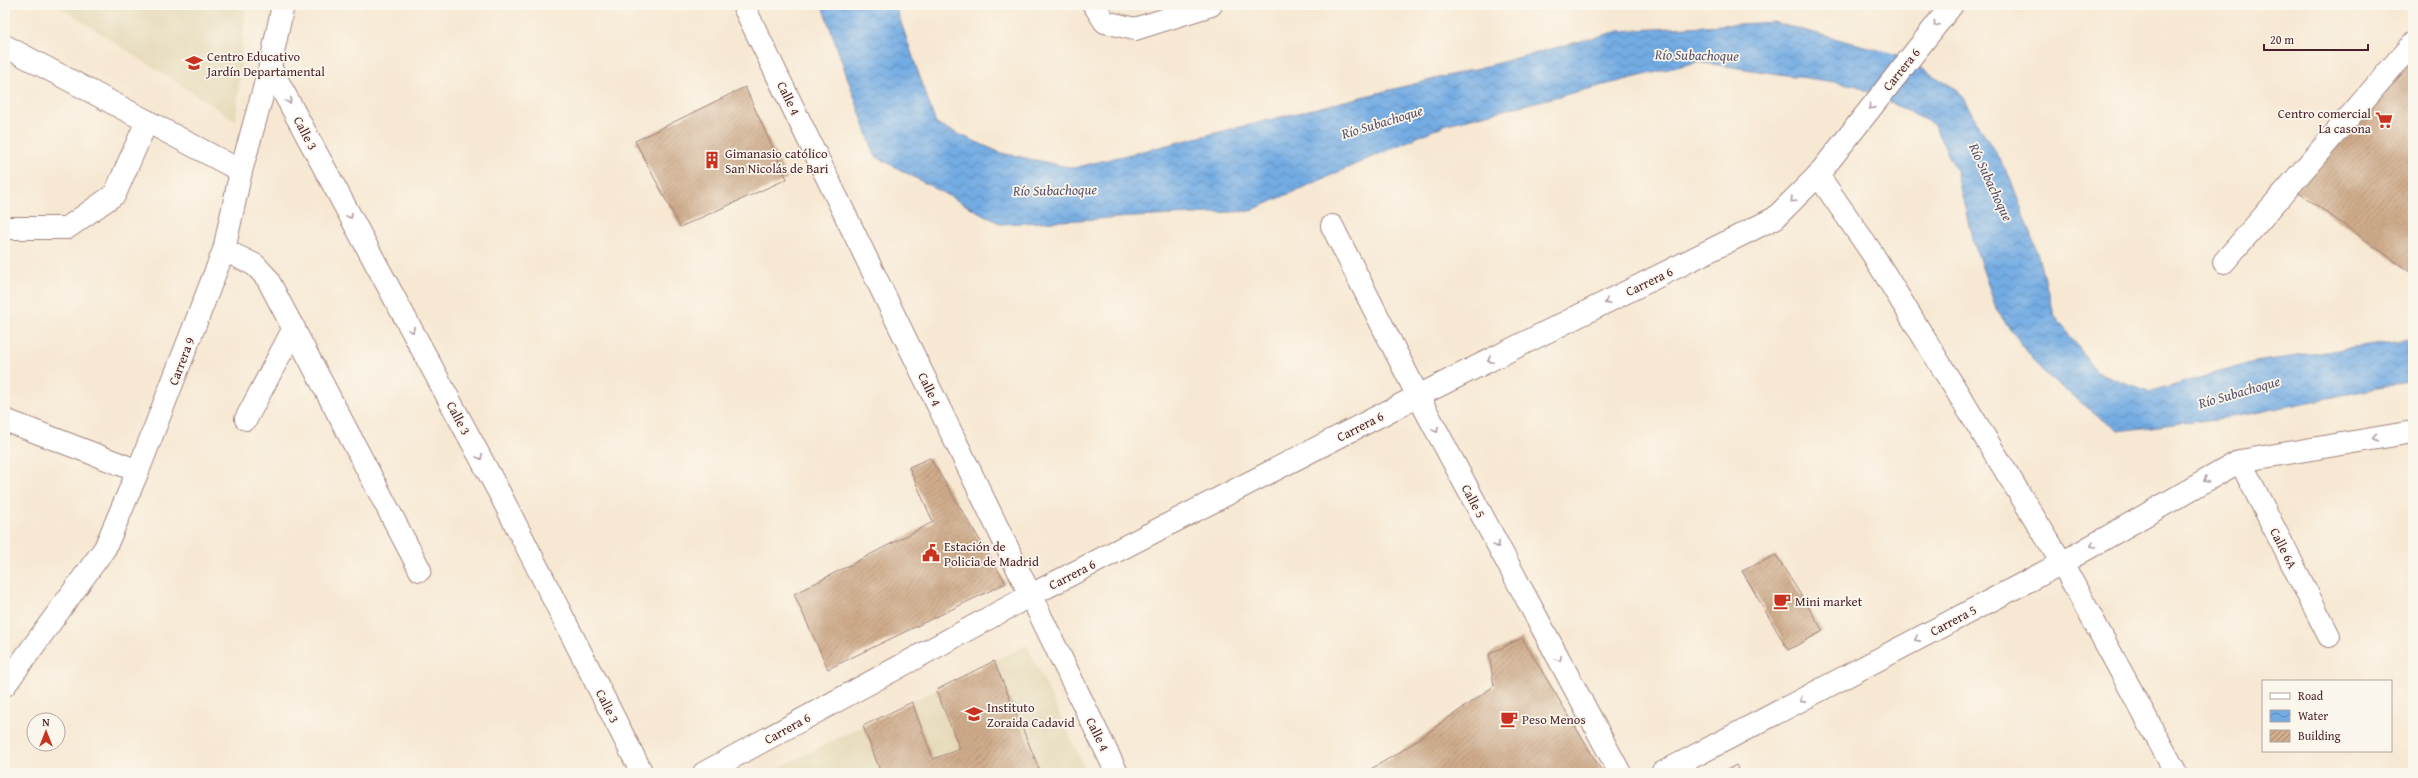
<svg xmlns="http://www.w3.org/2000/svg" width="2418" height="778" font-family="'Gentium Book Plus',serif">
<defs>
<pattern id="water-waves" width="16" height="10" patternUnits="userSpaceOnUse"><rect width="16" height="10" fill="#73ace3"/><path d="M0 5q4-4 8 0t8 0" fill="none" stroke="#608bb8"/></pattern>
<pattern id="building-hatch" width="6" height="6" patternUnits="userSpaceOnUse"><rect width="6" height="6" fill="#cfac8b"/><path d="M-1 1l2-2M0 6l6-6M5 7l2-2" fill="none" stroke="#aa8b72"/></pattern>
</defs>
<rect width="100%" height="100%" fill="#fbf7ec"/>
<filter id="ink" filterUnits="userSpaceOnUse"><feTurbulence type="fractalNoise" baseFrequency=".025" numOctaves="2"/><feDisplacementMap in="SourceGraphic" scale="8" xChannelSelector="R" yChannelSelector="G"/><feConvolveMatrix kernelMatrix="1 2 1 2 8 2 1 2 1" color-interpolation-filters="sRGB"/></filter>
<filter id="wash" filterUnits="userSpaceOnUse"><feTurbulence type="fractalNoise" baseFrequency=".012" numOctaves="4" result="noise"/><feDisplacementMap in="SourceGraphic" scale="16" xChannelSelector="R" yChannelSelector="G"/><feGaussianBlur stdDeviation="0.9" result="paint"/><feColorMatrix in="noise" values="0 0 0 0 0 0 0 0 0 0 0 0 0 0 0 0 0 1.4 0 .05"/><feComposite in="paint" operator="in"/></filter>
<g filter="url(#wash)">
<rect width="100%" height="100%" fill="#f7e8d3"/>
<g fill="#e6daba">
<polygon points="57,5 246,5 236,121"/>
<polygon points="1027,645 1087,773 768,773 994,661"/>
</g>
<polygon fill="url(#water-waves)" stroke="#5e6687" points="822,5 895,5 936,124 1001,153 1074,168 1479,68 1619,31 1773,22 1898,55 1958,90 2008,174 2032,236 2055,316 2097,372 2151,392 2254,362 2410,340 2413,341 2413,381 2239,416 2118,431 2044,374 1997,311 1972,238 1956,170 1933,124 1855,85 1697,62 1447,124 1250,211 1001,224 875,156"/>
<g id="blocks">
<g fill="url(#building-hatch)">
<polygon points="2413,50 2413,274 2295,190"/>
<polygon points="745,87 787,179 680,227 635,141"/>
<polygon points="930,458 1006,583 828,669 794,594 933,522 909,467"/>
<polygon points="1776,555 1823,631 1788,650 1742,571"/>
<polygon points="1522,638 1603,773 1364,773 1400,752 1494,686 1489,654"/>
<polygon points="994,661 1041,773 881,773 863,726 912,702 933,759 960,749 936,690"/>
<polygon points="1736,765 1741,773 1722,773"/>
</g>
</g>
</g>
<g filter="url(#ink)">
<use href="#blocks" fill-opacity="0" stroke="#a0847f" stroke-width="1"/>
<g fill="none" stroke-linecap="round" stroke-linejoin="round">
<g stroke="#a0847f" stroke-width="24">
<g id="minor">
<polyline points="743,5 1117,773"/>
<polyline points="1094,5 1105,22 1135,29 1211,5"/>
<polyline points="5,46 241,171"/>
<polyline points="270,67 500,494 642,773"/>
<polyline points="1818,175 1872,253 2062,563 2176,773"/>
<polyline points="1332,226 1418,396 1620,773"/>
<polyline points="5,228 67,228 115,194 147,121"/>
<polyline points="224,250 255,265 267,278 420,570"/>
<polyline points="2224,262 2413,43"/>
<polyline points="246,419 294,328"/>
<polyline points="5,420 138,471"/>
<polyline points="2240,461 2329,636"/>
<polyline points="5,685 105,548 138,471 224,250 241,171 270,67 283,5"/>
<polyline points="704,773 1031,595 1418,396 1775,218 1818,175 1952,5"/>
<polyline points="1662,773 2062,563 2240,461 2413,432"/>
</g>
</g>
<use href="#minor" stroke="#fff" stroke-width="22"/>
</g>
<defs><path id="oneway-chevron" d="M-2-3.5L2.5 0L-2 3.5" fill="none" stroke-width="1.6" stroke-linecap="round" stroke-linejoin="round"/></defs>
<g stroke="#ae9aa0">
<use href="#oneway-chevron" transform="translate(1936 24) rotate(128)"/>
<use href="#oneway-chevron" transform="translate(289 101) rotate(62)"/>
<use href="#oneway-chevron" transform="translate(1871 107) rotate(129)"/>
<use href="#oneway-chevron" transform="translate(1793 200) rotate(134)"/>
<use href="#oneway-chevron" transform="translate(350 216) rotate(62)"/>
<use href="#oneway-chevron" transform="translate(1607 302) rotate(154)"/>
<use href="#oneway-chevron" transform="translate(412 330) rotate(62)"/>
<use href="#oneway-chevron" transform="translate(1490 360) rotate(154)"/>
<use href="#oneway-chevron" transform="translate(1436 430) rotate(62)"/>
<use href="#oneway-chevron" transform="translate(2375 438) rotate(170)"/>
<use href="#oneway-chevron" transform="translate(480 457) rotate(62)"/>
<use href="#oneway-chevron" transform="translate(2206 480) rotate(150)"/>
<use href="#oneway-chevron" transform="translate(1497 545) rotate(62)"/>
<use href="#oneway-chevron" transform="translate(2093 545) rotate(150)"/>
<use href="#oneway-chevron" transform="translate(1917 639) rotate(152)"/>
<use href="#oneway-chevron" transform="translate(1559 659) rotate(62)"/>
<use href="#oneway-chevron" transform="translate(1802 700) rotate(152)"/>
</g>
</g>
<defs>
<g id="school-bare" transform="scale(1.38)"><path d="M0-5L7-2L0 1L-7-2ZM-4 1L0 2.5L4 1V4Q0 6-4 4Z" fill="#c8321e" stroke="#fbf7ec" stroke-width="2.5" paint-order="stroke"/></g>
<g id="supermarket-bare" transform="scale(1.38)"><path d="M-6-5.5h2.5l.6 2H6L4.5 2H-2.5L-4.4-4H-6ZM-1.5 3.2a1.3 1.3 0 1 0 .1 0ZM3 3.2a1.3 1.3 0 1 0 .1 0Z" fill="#c8321e" stroke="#fbf7ec" stroke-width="2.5" paint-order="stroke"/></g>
<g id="building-bare" transform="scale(1.38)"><path d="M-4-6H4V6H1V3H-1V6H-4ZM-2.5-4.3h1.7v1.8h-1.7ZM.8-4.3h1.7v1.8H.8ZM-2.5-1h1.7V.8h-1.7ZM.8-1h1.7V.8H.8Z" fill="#c8321e" stroke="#fbf7ec" stroke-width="2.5" paint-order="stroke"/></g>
<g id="civic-bare" transform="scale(1.38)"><path d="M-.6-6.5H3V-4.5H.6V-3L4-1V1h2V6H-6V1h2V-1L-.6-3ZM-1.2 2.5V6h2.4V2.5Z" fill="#c8321e" stroke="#fbf7ec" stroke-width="2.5" paint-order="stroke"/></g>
<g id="cafe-bare" transform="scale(1.38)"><path d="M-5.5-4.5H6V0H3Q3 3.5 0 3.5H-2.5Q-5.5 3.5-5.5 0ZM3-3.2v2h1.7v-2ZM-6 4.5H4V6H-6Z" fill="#c8321e" stroke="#fbf7ec" stroke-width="2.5" paint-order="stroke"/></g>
</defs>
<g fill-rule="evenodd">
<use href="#school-bare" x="194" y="63"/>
<use href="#supermarket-bare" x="2384" y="120"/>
<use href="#building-bare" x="712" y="160"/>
<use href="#civic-bare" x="931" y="553"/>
<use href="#cafe-bare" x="1782" y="601"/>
<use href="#school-bare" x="974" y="714"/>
<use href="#cafe-bare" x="1509" y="719"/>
</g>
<g text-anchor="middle" stroke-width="3.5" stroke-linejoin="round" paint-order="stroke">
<g font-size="13" fill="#4a1f2b" stroke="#fbf7ec" text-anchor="start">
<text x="207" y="61">Centro Educativo<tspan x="207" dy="15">Jardín Departamental</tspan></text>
<text x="2371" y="118" text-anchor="end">Centro comercial<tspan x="2371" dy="15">La casona</tspan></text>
<text x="725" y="158">Gimanasio católico<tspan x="725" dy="15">San Nicolás de Bari</tspan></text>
<text x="944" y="551">Estación de<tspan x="944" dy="15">Policia de Madrid</tspan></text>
<text x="1795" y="606">Mini market</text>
<text x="987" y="712">Instituto<tspan x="987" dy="15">Zoraida Cadavid</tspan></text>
<text x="1522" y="724">Peso Menos</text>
</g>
<g font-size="13" fill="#4a1f2b" stroke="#fbf7ec">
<text transform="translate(1901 69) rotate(-51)" y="5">Carrera 6</text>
<text transform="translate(789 98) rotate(64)" y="5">Calle 4</text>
<text transform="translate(306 133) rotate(62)" y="5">Calle 3</text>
<text transform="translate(1649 281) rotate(-26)" y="5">Carrera 6</text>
<text transform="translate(181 361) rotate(-69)" y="5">Carrera 9</text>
<text transform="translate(930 389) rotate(64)" y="5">Calle 4</text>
<text transform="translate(459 418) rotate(62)" y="5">Calle 3</text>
<text transform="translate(1360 426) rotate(-27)" y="5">Carrera 6</text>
<text transform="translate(1474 501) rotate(62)" y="5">Calle 5</text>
<text transform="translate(2284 548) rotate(63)" y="5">Calle 6A</text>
<text transform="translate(1072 574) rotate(-27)" y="5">Carrera 6</text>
<text transform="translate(1953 620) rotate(-28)" y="5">Carrera 5</text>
<text transform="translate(608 706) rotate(63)" y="5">Calle 3</text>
<text transform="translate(787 728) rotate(-29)" y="5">Carrera 6</text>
<text transform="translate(1098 734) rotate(64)" y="5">Calle 4</text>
</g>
<g font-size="14" font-style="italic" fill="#58506b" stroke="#fbf7ec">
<text transform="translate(1697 55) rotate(1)" y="5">Río Subachoque</text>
<text transform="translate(1382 122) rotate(-17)" y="5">Río Subachoque</text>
<text transform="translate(1991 182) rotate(65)" y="5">Río Subachoque</text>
<text transform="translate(1055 190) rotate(-1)" y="5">Río Subachoque</text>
<text transform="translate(2239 392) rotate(-16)" y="5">Río Subachoque</text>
</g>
</g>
<rect width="2418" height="778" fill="none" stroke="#fbf7ec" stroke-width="20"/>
<rect x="2262" y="680" width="130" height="72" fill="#fbf7ec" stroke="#b4a19f"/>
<rect x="2270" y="693" width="20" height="6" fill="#ffffff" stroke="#b4a19f"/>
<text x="2298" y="700" font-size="12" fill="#4a1f2b">Road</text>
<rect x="2270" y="710" width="20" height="12" fill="url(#water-waves)" stroke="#b4a19f"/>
<text x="2298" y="720" font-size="12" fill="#4a1f2b">Water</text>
<rect x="2270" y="730" width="20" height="12" fill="url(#building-hatch)" stroke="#b4a19f"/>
<text x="2298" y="740" font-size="12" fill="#4a1f2b">Building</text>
<g transform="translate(46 732)"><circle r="19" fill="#fbf7ec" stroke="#b4a19f"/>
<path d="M0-3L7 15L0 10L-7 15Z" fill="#c8321e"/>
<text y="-6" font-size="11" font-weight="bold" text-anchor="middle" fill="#4a1f2b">N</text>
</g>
<path d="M2264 44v6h104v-6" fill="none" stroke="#4a1f2b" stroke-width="2"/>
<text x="2270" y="44" font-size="12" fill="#4a1f2b" stroke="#fbf7ec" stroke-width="3" paint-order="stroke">20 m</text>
</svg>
